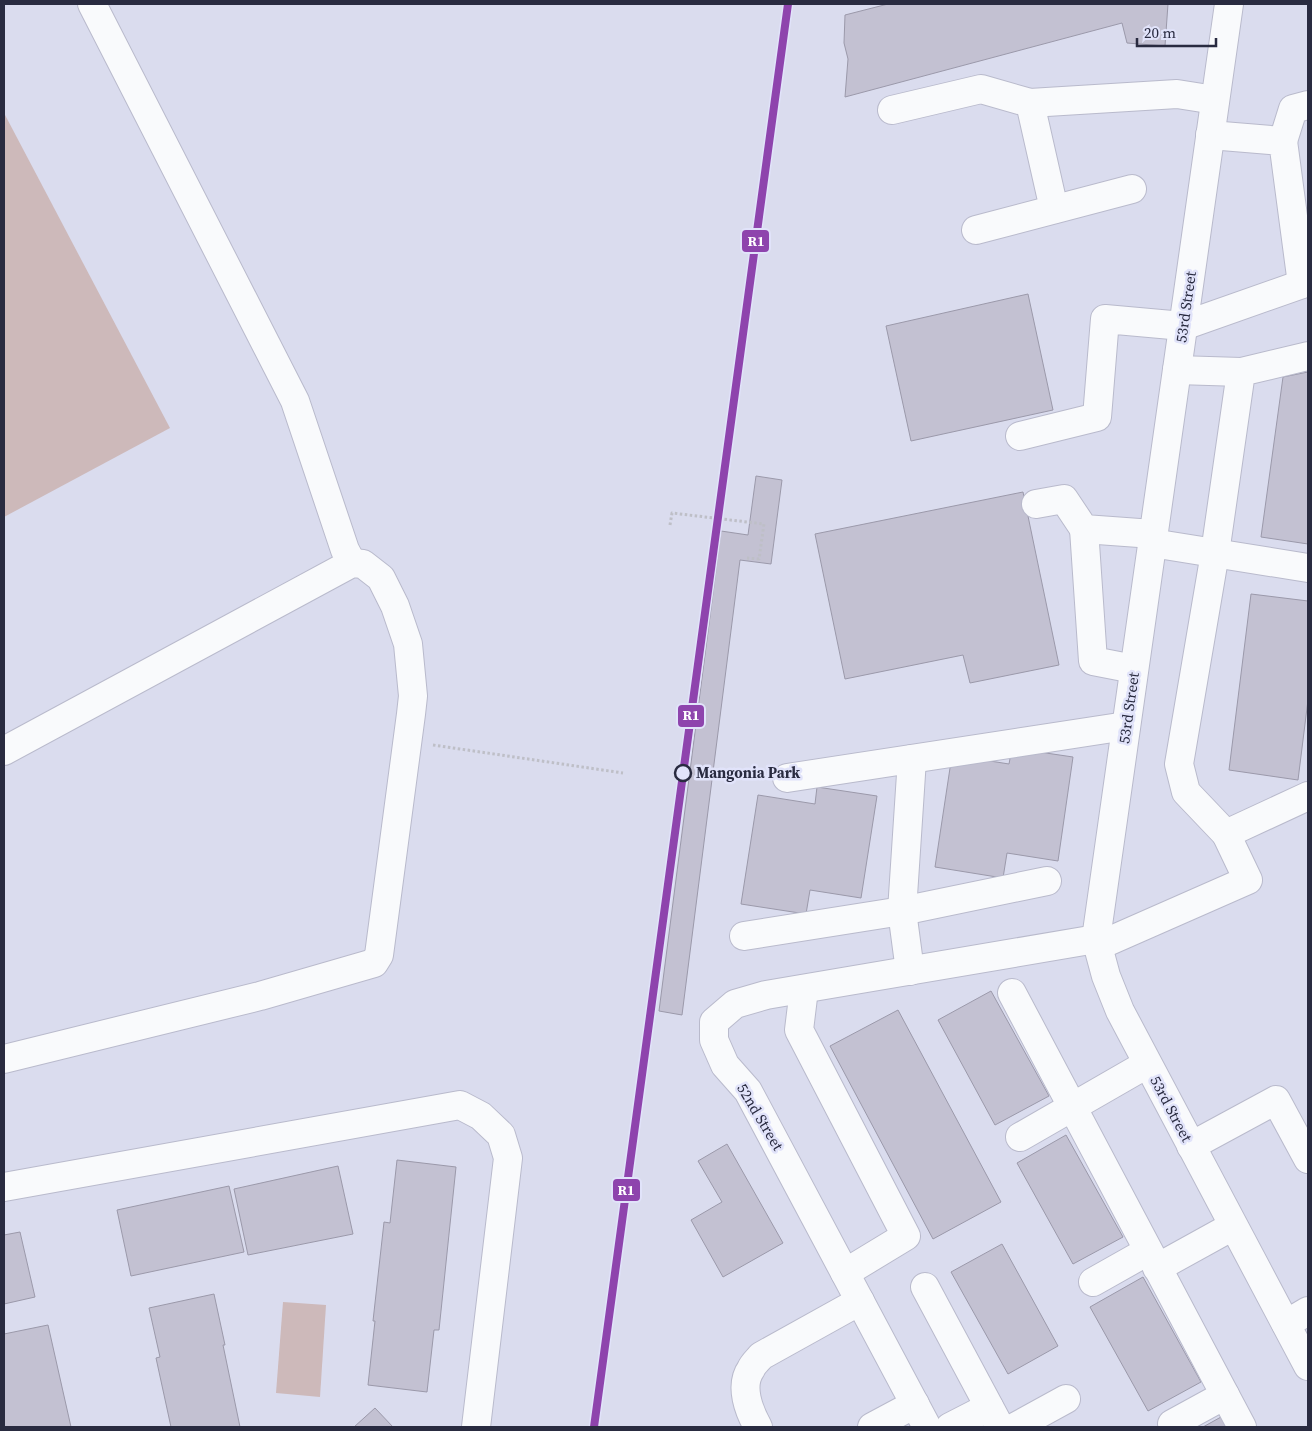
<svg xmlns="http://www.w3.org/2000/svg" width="1312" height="1431" font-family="'Source Serif 4',serif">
<rect width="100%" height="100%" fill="#dadcee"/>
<g fill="#cdb9ba">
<polygon points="4,113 170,428 4,517"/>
<polygon points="283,1302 326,1305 320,1397 276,1393"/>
</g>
<g fill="#c3c1d2" stroke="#9b99aa">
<polygon points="888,4 1168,4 1165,46 1127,43 1122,23 845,97 848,59 844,43 845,15"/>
<polygon points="1028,294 1053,410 911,441 886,326"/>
<polygon points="1308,372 1308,544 1261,537 1283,377"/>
<polygon points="756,476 782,480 771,564 740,560 682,1015 659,1011 721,531 748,535"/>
<polygon points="1023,492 1059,665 970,683 963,655 845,679 815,534"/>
<polygon points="1251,594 1308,601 1308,700 1298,780 1229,770"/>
<polygon points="1012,748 1073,757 1058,861 1007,853 1003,878 935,867 952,755 1009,764"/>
<polygon points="817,787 877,796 861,898 810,890 806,914 741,904 758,795 815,804"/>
<polygon points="991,991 1049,1096 995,1125 938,1020"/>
<polygon points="898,1010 1001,1202 933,1239 830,1046"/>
<polygon points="1066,1135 1123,1237 1073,1264 1017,1163"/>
<polygon points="727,1144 783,1243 723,1277 691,1220 722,1202 698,1161"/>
<polygon points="397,1160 456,1167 439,1330 434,1330 427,1392 368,1385 375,1321 373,1321 384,1222 390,1223"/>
<polygon points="338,1166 353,1234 248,1255 234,1189"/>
<polygon points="229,1186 244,1252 131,1276 117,1210"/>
<polygon points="20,1232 35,1297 4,1304 4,1235"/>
<polygon points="1002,1244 1058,1346 1008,1374 951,1272"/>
<polygon points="1143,1277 1201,1382 1148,1411 1090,1307"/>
<polygon points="214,1294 225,1345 223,1345 240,1427 171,1427 156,1358 160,1357 149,1308"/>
<polygon points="48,1325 71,1427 4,1427 4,1334"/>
<polygon points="375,1408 393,1427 354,1427"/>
<polygon points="1221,1417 1227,1427 1203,1427"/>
</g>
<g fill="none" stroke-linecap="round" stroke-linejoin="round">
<g stroke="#b9bacc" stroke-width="30">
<g id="minor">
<polyline points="92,4 295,401 345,550 352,563"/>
<polyline points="1229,4 1096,939 1106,976 1120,1011 1308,1366"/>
<polyline points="892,110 981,89 1030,103"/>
<polyline points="1210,135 1283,141 1302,284"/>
<polyline points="1283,141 1293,109 1308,105"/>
<polyline points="1054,209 1030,103 1177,94 1215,100"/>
<polyline points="976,230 1132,189"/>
<polyline points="1177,370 1241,372"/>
<polyline points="1020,436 1097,417 1105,319 1183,326 1308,282"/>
<polyline points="1036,504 1064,499 1084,529 1153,534"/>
<polyline points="1084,529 1093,661 1134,669"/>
<polyline points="1152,543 1308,568"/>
<polyline points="4,751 352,563 363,564 381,578 395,606 408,644 413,696 411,714 379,955 374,963 260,996 4,1059"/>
<polyline points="787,778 1126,726"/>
<polyline points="1226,834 1186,792 1179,764 1215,553 1241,372 1308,356"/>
<polyline points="744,936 902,911 1047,881"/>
<polyline points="1098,946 1248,880 1226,834 1308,796"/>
<polyline points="910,971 902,911 912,759"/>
<polyline points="804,989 799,1030 906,1236 845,1273"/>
<polyline points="1012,993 1242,1427"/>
<polyline points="1020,1137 1147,1064"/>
<polyline points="1191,1146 1276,1100 1308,1159"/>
<polyline points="4,1187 460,1105 481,1116 501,1135 508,1158 476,1427"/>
<polyline points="1157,1268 1233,1226"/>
<polyline points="1093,1282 1148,1251"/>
<polyline points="925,1287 1000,1427"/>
<polyline points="1286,1324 1308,1311"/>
<polyline points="1172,1424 1225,1395"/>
<path d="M758,1427C749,1411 739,1386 751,1369C753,1364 758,1360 761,1356L860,1301"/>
<polyline points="872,1427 915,1404"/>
<polyline points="927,1427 748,1091 725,1065 714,1040 714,1022 735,1004 766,995 1096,939"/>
<polyline points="950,1427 989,1407"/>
<polyline points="1015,1427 1066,1399"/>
</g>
</g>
<g stroke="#bebfc7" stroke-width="3" stroke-dasharray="2.5 2.5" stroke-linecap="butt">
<polyline points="670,525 672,513 764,524 759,559 747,558"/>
<polyline points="433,745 623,773"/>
</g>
<use href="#minor" stroke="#f9fafc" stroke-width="28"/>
<g stroke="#e1e3fa" stroke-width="11">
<polyline id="rail-1" points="594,1427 788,4"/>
</g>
<use href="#rail-1" stroke="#8e44ad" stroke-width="8"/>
</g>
<circle fill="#e1e3fa" stroke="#292b40" stroke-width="2.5" cx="683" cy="773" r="8"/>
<g text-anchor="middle" stroke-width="5" stroke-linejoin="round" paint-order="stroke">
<g font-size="15" fill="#292b40" stroke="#e1e3fa">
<text transform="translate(1186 307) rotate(-82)" y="5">53rd Street</text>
<text transform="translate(1129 708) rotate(-82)" y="5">53rd Street</text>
<text transform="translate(1171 1109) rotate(62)" y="5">53rd Street</text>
<text transform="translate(760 1117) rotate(59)" y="5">52nd Street</text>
</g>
<g font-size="15" font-weight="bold" fill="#292b40" stroke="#e1e3fa" text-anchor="start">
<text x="696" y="778">Mangonia Park</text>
</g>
</g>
<g stroke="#e1e3fa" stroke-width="2">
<rect x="741" y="229" width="29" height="24" rx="5" fill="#8e44ad"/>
<rect x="677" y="704" width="28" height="24" rx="5" fill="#8e44ad"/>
<rect x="612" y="1178" width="29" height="24" rx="5" fill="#8e44ad"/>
</g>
<g font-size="14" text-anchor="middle" font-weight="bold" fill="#fff">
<text x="756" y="246">R1</text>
<text x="691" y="720">R1</text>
<text x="626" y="1195">R1</text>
</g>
<rect width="1312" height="1431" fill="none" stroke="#292b40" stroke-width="10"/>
<path d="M1137 38v8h79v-8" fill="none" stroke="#292b40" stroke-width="2.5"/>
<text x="1144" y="38" font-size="15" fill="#292b40" stroke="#e1e3fa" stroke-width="4" paint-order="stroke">20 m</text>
</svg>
